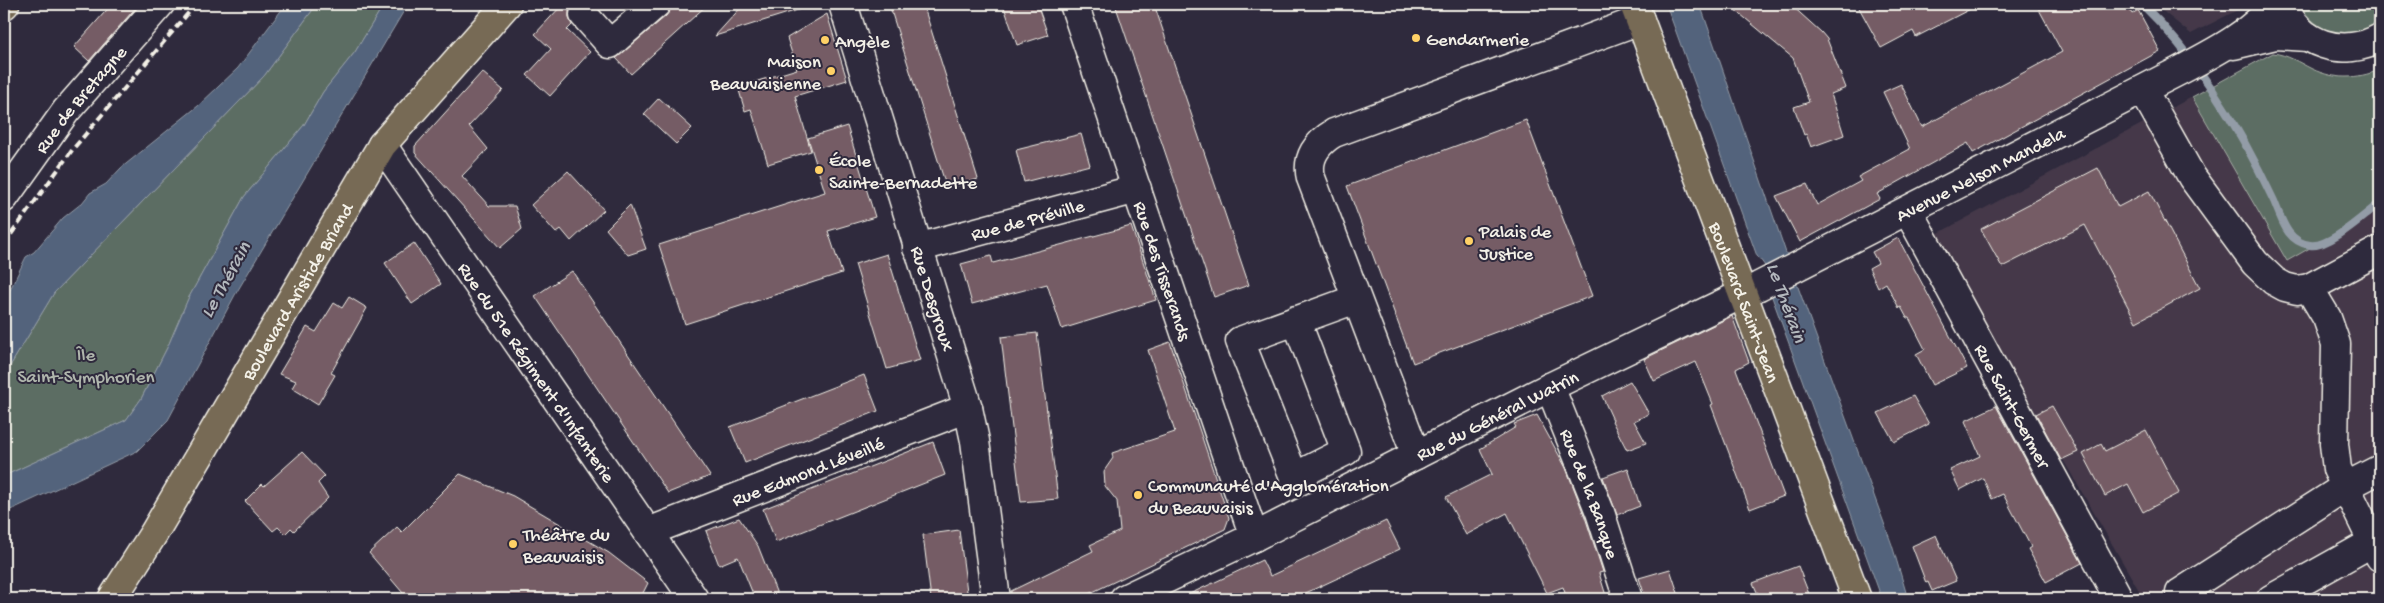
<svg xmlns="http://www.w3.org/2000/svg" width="2384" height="603" font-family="'Gochi Hand',sans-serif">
<rect width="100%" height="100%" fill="#2f2a3d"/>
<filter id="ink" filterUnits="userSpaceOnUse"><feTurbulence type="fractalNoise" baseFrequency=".02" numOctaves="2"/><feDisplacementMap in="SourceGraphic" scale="10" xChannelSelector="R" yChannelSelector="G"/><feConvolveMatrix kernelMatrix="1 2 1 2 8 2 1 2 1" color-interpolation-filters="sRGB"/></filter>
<g filter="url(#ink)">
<g fill="#443949">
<polygon points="2154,4 2249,4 2191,34"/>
<polygon points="2192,97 2287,261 2380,208 2380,599 2144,599 1933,236"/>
</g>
<g fill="#5c6d64" stroke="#a8afa6">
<polygon points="317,4 384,4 355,52 323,92 304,125 244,197 188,299 168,346 141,399 126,420 4,476 4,376 54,293 264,76"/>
<path d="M2300,4H2380V21C2354,43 2315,35 2300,4Z"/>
<path d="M2273,53C2288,55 2298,62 2312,69C2336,80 2356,79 2380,70V208L2287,261L2192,97Z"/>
</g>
<g fill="#52637c" stroke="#939ca7">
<polygon points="286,4 317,4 264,76 54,293 4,376 4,302 26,257 34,252 63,218 82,203 90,193 106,184 121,168 198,106 238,68"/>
<polygon points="384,4 408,4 235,295 168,420 137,451 4,513 4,476 126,420 141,399 168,346 188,299 244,197 304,125 323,92 355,52"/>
<path d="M1666,4H1700L1794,276L1892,545L1908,599H1882L1772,297C1774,282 1768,267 1757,256Z"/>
</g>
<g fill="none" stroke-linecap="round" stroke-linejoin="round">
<path stroke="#939ca7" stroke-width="8" d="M2142,4C2199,59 2241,130 2274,201C2282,220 2287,242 2310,245C2329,248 2364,215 2380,203"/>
</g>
<g fill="#745c65" stroke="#f4f1e8">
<polygon points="112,4 139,4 89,61 74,47"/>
<polygon points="563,4 573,4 569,10 569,18 572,25 567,30 590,52 550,96 527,75 551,49 535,34"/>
<polygon points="675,4 708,4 631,74 616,58 666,16"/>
<polygon points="744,4 803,4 804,8 715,36"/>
<polygon points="889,4 923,4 978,179 947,189"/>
<polygon points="1003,4 1037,4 1048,35 1017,45"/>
<polygon points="1115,4 1154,4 1249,285 1214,297"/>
<polygon points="1728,4 1790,4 1821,32 1827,39 1846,88 1831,94 1844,135 1811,147 1806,134 1804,135 1794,107 1809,102 1793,58"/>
<polygon points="1857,4 1980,4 1916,37 1913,31 1881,48"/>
<polygon points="2036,4 2126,4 2132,14 2138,10 2160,51 1973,153 1968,143 1877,194 1880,199 1800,242 1776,196 1807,184 1817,205 1861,181 1858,177 1910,149 1883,92 1901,84 1922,127 2062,52"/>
<polygon points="827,14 847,80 795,96 811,151 768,164 751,109 745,111 738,87 797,69 787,38"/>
<polygon points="482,72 503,90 469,126 488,149 462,176 489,206 515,206 522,229 500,248 415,153 415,146"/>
<polygon points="659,98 692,128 676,144 644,114"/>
<polygon points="1526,120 1592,296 1413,363 1347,186"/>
<polygon points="847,126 875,217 828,231 842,273 685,324 659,245 825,192 808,138"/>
<polygon points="1081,134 1090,165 1024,182 1016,150"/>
<polygon points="2098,168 2118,207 2149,191 2200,288 2136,322 2085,225 2002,267 1981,229"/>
<polygon points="568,171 604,210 571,241 561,229 556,233 531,205"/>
<polygon points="630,205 646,249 628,255 606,229"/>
<polygon points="1131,226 1156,300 1062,329 1047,284 972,304 961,264 991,256 993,263"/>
<polygon points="1898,238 1967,368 1932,385 1916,354 1925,349 1909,318 1907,318 1901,307 1899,308 1886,283 1878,288 1869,268 1878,263 1872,252"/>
<polygon points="414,243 441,284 412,304 385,263"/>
<polygon points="887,254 920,360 887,369 855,264"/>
<polygon points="572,271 710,476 668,493 535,296"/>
<polygon points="349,297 367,308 331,373 335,375 318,404 292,388 296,381 279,374 307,327 316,332 334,303 342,308"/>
<polygon points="1732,316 1749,362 1736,369 1784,496 1750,509 1711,405 1713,404 1696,362 1654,381 1644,359"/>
<polygon points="1037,333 1058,499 1021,502 1001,337"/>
<polygon points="1170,342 1229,518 1225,529 1078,599 1011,599 1011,591 1093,551 1090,545 1120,531 1117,501 1105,486 1104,471 1113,458 1112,453 1175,432 1148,350"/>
<polygon points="864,375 878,411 745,463 730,427"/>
<polygon points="1630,381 1649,414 1634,421 1646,443 1627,450 1612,421 1613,420 1602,396"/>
<polygon points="1913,396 1929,424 1894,442 1878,413"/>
<polygon points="1996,406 2082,563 2046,582 2028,549 2031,547 2003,494 1992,499 1983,478 1960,490 1950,470 1980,456 1965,421"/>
<polygon points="2052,406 2078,452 2061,460 2036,414"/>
<polygon points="1537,415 1566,468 1585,517 1603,572 1599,573 1607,599 1567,599 1563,587 1547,593 1507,513 1466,535 1446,497 1492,474 1480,449 1516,427 1514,424"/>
<polygon points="2146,430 2179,493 2143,512 2128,484 2105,496 2083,454 2101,444 2105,451"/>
<polygon points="933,442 945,475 776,542 763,509"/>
<polygon points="302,452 325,476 318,483 328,498 294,531 291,528 285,534 278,527 273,531 245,501 262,484 264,486"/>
<polygon points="1628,468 1640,506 1617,515 1603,477"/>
<polygon points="460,474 513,496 609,553 648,583 640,599 408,599 369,553 397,527 402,532"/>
<polygon points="739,518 758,546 779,599 755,599 738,557 719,565 706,531"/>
<polygon points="1386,521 1400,549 1293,599 1179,599 1262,560 1270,576"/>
<polygon points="959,530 968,599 931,599 923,535"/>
<polygon points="1936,535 1956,581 1932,591 1928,582 1926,583 1912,546"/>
<polygon points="1798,566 1811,599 1760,599 1753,583"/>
<polygon points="1670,569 1680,599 1646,599 1639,578"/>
</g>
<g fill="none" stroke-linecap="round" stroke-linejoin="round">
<g stroke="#f4f1e8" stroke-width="31">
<g id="minor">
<path id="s1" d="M843,4L968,408L975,441L996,599"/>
<path id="s2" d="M1074,4L1254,537"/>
<path d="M2284,4C2297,46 2345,58 2380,38"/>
<polyline points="584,15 610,44 656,4"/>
<polyline points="2234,45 2276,35 2308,37"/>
<polyline points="2143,90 2192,177 2255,263 2274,281 2285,287 2297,290 2309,288 2380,250"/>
<path id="s3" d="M382,145L694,599"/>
<path id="s4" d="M4,198L66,111L160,4"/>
<path id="s5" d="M1908,211L2119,599"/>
<path id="s6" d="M917,248L1137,189"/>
<polyline points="2309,288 2327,318 2336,344 2334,444 2337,469 2380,557"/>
<polyline points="1296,320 1346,451 1294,477 1240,341 1356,299"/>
<path id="s7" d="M1550,387L1600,512L1628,599"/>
<path d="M1416,455L1311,178C1306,158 1317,143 1334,133L1640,20"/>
<path id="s8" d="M648,532L968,408"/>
<path id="s9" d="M1124,599L1254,537L1550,387L1759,286L2179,71C2213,53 2250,35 2274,4"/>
<polyline points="2184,599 2180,593 2345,487 2380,469"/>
<polyline points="2271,599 2373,542"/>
</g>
</g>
<g stroke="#f4f1e8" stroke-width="31">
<g id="major">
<path id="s10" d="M1634,4L1857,599"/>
<polyline points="4,5 5,4"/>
<path id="s11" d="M112,599L154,533L382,145L507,4"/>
</g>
</g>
<use href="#minor" stroke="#2f2a3d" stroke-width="28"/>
<use href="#major" stroke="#776a54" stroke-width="28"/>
<polyline stroke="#f4f1e8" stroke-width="4" stroke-dasharray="8 4" stroke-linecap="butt" points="4,244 73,149 196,4"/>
</g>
</g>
<g fill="#ffd166" stroke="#2f2a3d" stroke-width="2">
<circle cx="1416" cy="38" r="5"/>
<circle cx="825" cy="40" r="5"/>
<circle cx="831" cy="71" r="5"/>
<circle cx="819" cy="170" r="5"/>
<circle cx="1469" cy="241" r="5"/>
<circle cx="1138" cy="495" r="5"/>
<circle cx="513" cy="544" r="5"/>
</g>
<g text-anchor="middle" stroke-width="4" stroke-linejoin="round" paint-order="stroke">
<g font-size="19" fill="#f4f1e8" stroke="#2f2a3d" text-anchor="start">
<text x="1426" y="45">Gendarmerie</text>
<text x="835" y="47">Angèle</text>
<text x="821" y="67" text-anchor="end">Maison<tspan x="821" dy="22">Beauvaisienne</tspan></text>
<text x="829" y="166">École<tspan x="829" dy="22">Sainte-Bernadette</tspan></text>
<text x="1479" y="237">Palais de<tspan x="1479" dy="22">Justice</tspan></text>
<text x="1148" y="491">Communauté d'Agglomération<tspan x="1148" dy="22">du Beauvaisis</tspan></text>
<text x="523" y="540">Théâtre du<tspan x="523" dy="22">Beauvaisis</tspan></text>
</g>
<g font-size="19" fill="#f4f1e8" stroke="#2f2a3d">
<text dy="7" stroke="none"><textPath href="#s4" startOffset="125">Rue de Bretagne</textPath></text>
<text dy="7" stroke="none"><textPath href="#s9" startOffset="956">Avenue Nelson Mandela</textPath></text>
<text dy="7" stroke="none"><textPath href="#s6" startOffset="114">Rue de Préville</textPath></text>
<text dy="7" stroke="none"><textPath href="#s2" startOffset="281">Rue des Tisserands</textPath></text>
<text dy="7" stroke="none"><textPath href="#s11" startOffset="359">Boulevard Aristide Briand</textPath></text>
<text dy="7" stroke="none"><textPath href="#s1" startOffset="308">Rue Desgroux</textPath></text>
<text dy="7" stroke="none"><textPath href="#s10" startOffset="318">Boulevard Saint-Jean</textPath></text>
<text dy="7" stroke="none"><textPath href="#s3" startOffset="275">Rue du 51e Régiment d'Infanterie</textPath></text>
<text dy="7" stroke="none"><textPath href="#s5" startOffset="221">Rue Saint-Germer</textPath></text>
<text dy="7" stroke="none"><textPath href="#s9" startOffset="416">Rue du Général Watrin</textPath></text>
<text dy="7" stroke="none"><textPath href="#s8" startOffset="171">Rue Edmond Léveillé</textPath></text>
<text dy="7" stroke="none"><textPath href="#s7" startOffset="114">Rue de la Banque</textPath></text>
</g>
<g font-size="19" fill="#b0b6ad" stroke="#2f2a3d">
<text x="86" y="360">Île<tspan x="86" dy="22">Saint-Symphorien</tspan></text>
</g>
<g font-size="20" font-style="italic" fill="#b3b8bd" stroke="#2f2a3d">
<text transform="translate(224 279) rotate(-61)" y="7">Le Thérain</text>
<text transform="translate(1788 302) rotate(70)" y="7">Le Thérain</text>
</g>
</g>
<rect width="2384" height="603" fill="none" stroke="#2f2a3d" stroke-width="20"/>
<rect x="10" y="10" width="2364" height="583" fill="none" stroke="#f4f1e8" stroke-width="2" filter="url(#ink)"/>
</svg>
